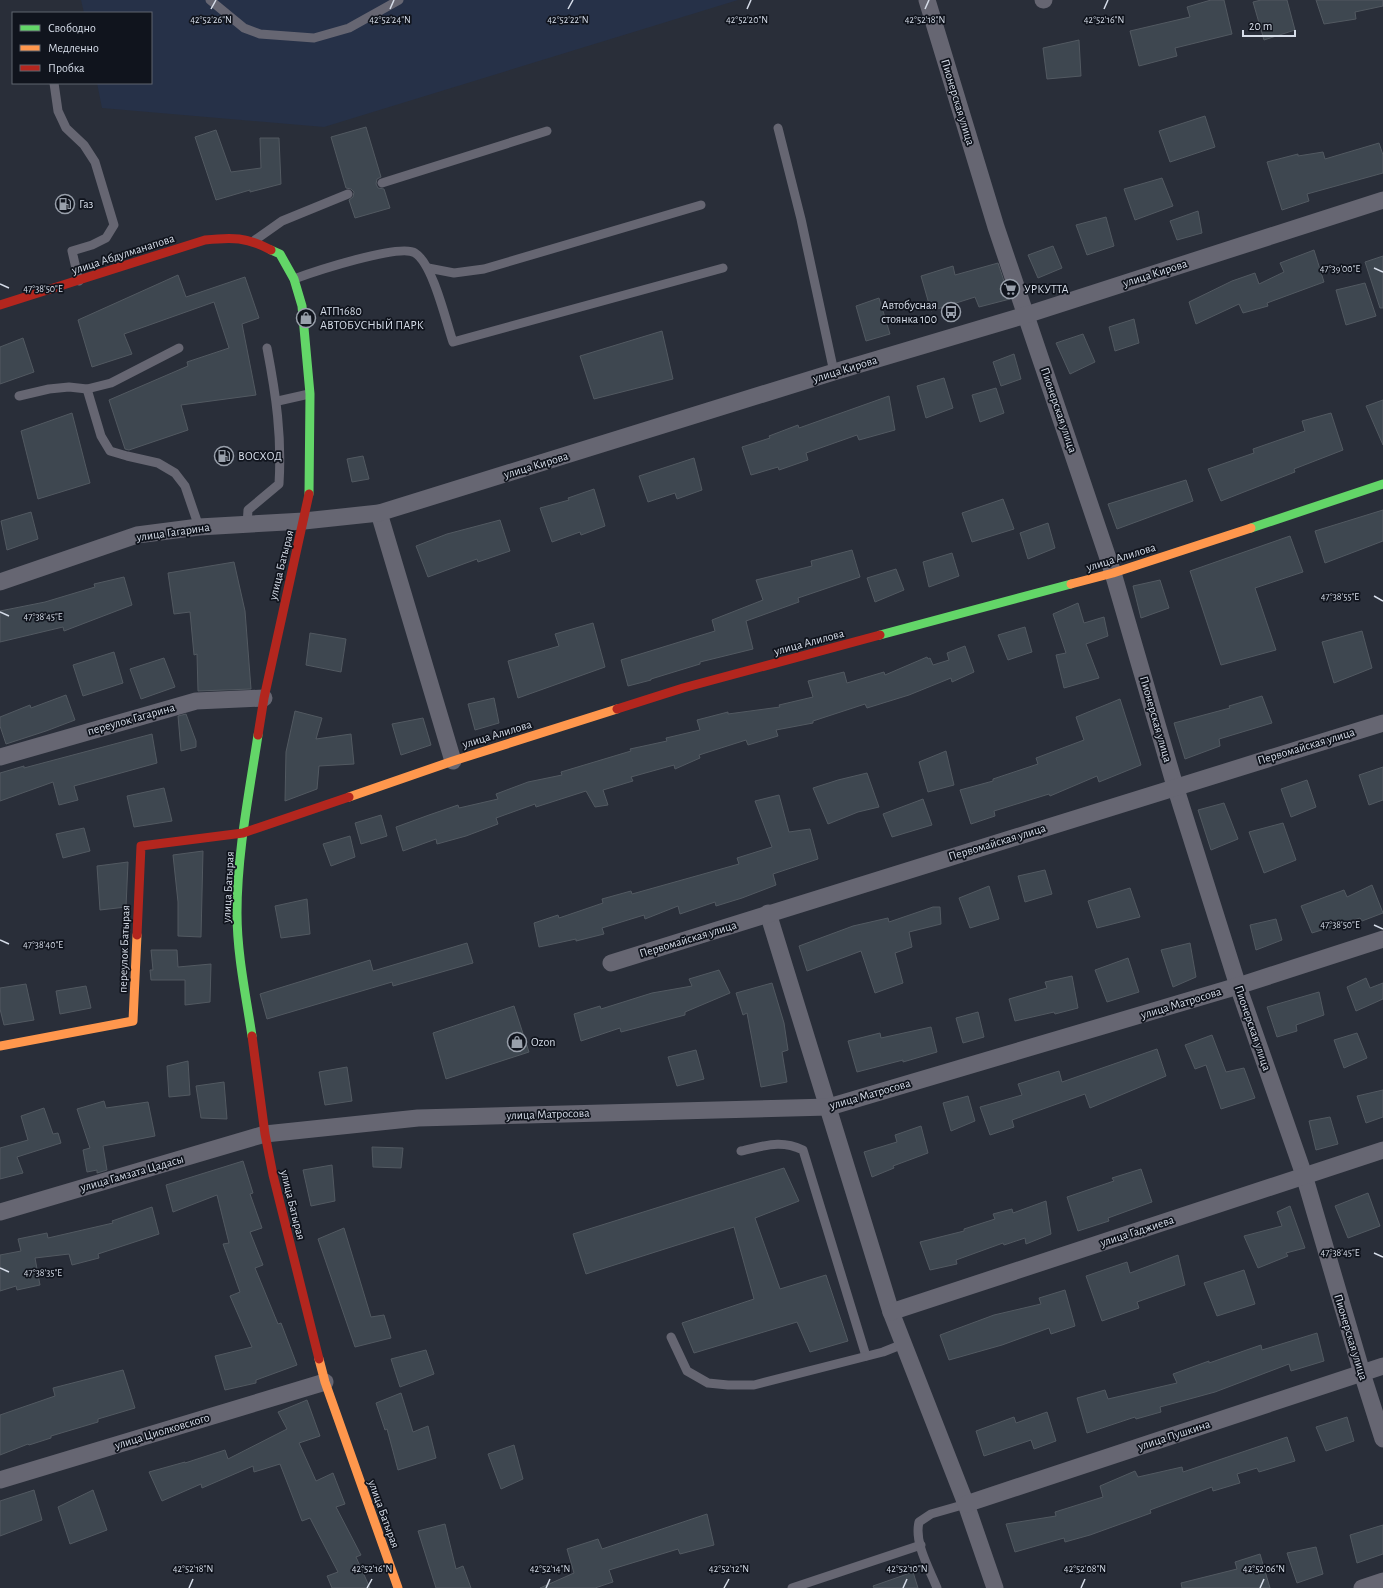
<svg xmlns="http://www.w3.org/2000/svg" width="1383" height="1588" font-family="'Alegreya Sans',sans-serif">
<rect width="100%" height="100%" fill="#292e39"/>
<polygon fill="#263148" points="81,0 738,0 324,127 102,108 97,83 151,83 151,13 84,13"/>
<g fill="#3e4750" stroke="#525961">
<polygon points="1211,0 1224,0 1232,34 1175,48 1177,56 1139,66 1130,31 1190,17 1187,7"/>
<polygon points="1261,0 1287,0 1295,30 1264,40 1253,2"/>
<polygon points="1316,0 1383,0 1383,6 1355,12 1356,19 1324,24"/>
<polygon points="1079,40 1081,76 1047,79 1043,48"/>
<polygon points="1205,116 1215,147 1170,162 1159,131"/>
<polygon points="366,127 381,177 377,179 376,184 378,188 384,189 390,208 355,218 349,200 353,197 354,192 351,189 346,188 331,137"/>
<polygon points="216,130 231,172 261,168 260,138 279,138 281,184 250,192 250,190 216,200 195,137"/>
<polygon points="1379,143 1383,155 1383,173 1307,194 1309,201 1282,210 1267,162 1298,154 1298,156 1323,152 1325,159"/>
<polygon points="1162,178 1173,206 1135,220 1124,189"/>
<polygon points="1198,211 1202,233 1177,240 1170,221"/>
<polygon points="1106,217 1114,246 1087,255 1076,225"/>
<polygon points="1053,246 1062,268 1038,278 1028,255"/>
<polygon points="1314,250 1324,282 1267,303 1268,306 1243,313 1239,304 1196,324 1189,302 1232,281 1255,273 1259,284 1284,272 1280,263"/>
<polygon points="1383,256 1383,308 1380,308 1365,262"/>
<polygon points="998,263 1010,299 979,307 975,297 931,311 921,276 953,266 955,275"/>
<polygon points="178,275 186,297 245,277 259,318 242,324 256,395 181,405 188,430 129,450 125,449 109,400 188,366 187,362 229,348 214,302 124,334 132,354 92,367 78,320"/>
<polygon points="1365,283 1376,316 1346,325 1336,290"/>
<polygon points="879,298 890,334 866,341 856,306"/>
<polygon points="1134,319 1139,343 1115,351 1109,327"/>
<polygon points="662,331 673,379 594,399 580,356"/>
<polygon points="1083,334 1095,362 1070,374 1056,343"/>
<polygon points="23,338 34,372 0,384 0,347"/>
<polygon points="1014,354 1021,379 1001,386 993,362"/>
<polygon points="944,378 953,408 926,418 917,386"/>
<polygon points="996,388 1004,413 980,422 972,395"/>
<polygon points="889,396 895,430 859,440 857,435 806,453 808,460 779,470 778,467 751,475 742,447 770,438 769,436 798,425 799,428"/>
<polygon points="1383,400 1383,445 1366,406"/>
<polygon points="72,413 90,483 38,499 21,431"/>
<polygon points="1331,413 1343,450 1294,469 1295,472 1221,501 1208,469 1254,453 1253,449 1305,431 1302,421"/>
<polygon points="363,456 369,479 352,482 347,459"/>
<polygon points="694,458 702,490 677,499 675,493 648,502 639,476"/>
<polygon points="1186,480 1193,501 1117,529 1108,504"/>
<polygon points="594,489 605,526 581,535 580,532 552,542 540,508 569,500 568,498"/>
<polygon points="1003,499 1014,529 972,542 962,513"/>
<polygon points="1383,510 1383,541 1325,563 1315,531"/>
<polygon points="31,512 38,539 7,550 1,521"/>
<polygon points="500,520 510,551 478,562 477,559 428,577 416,546 447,534"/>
<polygon points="1048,523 1055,548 1028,559 1020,533"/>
<polygon points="1290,536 1303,572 1255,588 1276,650 1221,665 1190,571"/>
<polygon points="852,550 860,577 798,598 799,602 746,621 753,649 700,662 700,664 651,679 651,680 628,686 621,660 715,631 712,620 763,600 756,580 812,566 811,561"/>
<polygon points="952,553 959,576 929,587 923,562"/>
<polygon points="234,562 245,611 251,689 198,691 197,654 194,655 190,612 174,614 168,573"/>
<polygon points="896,569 904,590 875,602 867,578"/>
<polygon points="124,577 132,605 64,631 63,627 0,642 0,611 45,602 95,587 94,584"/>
<polygon points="1160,580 1169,608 1141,618 1133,586"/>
<polygon points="1078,603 1084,623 1104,617 1108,636 1086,644 1099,678 1064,688 1056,655 1066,653 1053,614"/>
<polygon points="593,623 605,667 518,698 508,661 559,646 555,634"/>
<polygon points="1025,627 1032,652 1008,660 998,635"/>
<polygon points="1362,631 1372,668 1334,683 1322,642"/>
<polygon points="310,633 346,639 341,672 306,665"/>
<polygon points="965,646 974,672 952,682 951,678 909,695 867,708 865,704 813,721 813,723 776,730 778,736 748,745 746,740 699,755 700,758 675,769 674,765 631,777 633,781 603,790 608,805 595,807 586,791 536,807 535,804 496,818 498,824 466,836 437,844 436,839 403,851 396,827 429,815 458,805 459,808 498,799 496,794 528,782 562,775 561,772 631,751 630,749 667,741 666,738 700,730 697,720 728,712 728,714 780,707 779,705 813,697 808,681 844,672 847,683 884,672 885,675 927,657 928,659 930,658 933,665 949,660 947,653"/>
<polygon points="114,652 123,683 83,696 73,665"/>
<polygon points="164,658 175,687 141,699 130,669"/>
<polygon points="66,695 75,720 46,731 6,744 0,726 0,717 30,705 31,708"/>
<polygon points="1262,696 1272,723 1219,739 1220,746 1185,759 1174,723 1230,708 1229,706"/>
<polygon points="494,698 499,723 475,730 468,704"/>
<polygon points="1120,699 1141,765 1099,782 1097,776 1050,796 1049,794 994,811 995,816 971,824 960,790 993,781 993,779 1038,764 1036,758 1084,740 1076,717"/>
<polygon points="295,711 322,718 316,739 351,734 354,764 319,766 317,789 285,801 286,752"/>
<polygon points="186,714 196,741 196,747 181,751 178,716"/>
<polygon points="423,718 431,745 401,755 392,724"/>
<polygon points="152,734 157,763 74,786 78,800 59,805 53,782 0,801 0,773 24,766 24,768"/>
<polygon points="946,751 954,785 928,792 919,762"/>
<polygon points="1383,767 1383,800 1369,805 1359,775"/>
<polygon points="867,773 879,807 858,812 828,824 813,788 838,780"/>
<polygon points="1307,780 1316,807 1291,817 1281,789"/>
<polygon points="164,788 172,821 134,827 127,796"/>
<polygon points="779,795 789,832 810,829 818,859 773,874 776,885 742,898 716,906 715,902 680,914 678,906 645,919 644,915 602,928 604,934 576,941 576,939 539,947 534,923 558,915 559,918 603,903 602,899 631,891 632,894 739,864 737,858 772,847 755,801"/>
<polygon points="923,799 932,825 892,837 883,814"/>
<polygon points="1224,803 1238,839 1211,850 1198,810"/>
<polygon points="381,815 387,836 361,844 355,823"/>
<polygon points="1283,823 1296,860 1264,873 1249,832"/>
<polygon points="84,828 90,851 63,858 56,834"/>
<polygon points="350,836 355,857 331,866 323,844"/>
<polygon points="203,851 201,937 178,936 178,902 173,855"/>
<polygon points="128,862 126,907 100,910 97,866"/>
<polygon points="1045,870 1052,894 1025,902 1018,876"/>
<polygon points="1372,885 1383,913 1362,921 1360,918 1312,933 1301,906 1344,890 1347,897"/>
<polygon points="989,886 999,919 970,928 959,898"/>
<polygon points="1130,888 1140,917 1097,928 1088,901"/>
<polygon points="307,899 310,934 281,938 275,906"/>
<polygon points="933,907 940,907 941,924 909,932 912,947 895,953 903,983 875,993 861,951 807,971 799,946 853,926 888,918 889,922"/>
<polygon points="1276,919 1282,940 1256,950 1250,925"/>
<polygon points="467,943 473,963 393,986 392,982 267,1019 260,994 370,960 373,971"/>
<polygon points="1190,943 1196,977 1173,987 1161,950"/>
<polygon points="151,950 177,950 178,967 211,964 210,1002 185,1005 185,980 151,980 150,970 153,970"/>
<polygon points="1128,958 1139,992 1107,1002 1095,970"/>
<polygon points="719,970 730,993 685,1012 685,1015 621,1032 620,1028 581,1041 574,1014 600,1006 601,1009 652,993 692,986 689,979"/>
<polygon points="1072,976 1078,1008 1055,1014 1054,1012 1015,1021 1009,999 1047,988 1045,982"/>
<polygon points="1366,978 1370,988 1383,983 1383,999 1356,1011 1347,987"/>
<polygon points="772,983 784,1023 788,1050 782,1052 787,1082 761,1087 747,1013 743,1015 736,993"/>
<polygon points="26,984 34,1020 4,1025 0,1009 0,988"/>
<polygon points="86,986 91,1008 60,1014 56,991"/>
<polygon points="1319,992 1324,1015 1296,1025 1297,1031 1277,1037 1267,1007"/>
<polygon points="514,1006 529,1052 446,1079 433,1033"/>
<polygon points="978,1012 984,1037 963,1043 956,1018"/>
<polygon points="931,1027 937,1052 903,1062 903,1060 857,1072 848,1041 880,1033 881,1038"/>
<polygon points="1357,1033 1367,1058 1344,1068 1334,1040"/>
<polygon points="1212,1035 1226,1072 1244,1068 1255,1098 1221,1109 1206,1065 1195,1069 1185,1045"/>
<polygon points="1157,1049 1166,1076 1090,1108 1085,1094 1012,1120 1014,1127 990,1135 980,1107 1022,1095 1018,1084 1059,1071 1062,1082"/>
<polygon points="696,1050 704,1079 677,1086 668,1057"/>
<polygon points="188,1061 190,1095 169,1097 167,1066"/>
<polygon points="347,1067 352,1101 325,1105 319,1072"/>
<polygon points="224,1082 227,1119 201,1118 196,1086"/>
<polygon points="1383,1090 1383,1117 1366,1123 1357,1096"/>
<polygon points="968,1096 975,1121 951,1131 943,1103"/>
<polygon points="104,1101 106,1108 148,1102 155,1136 103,1146 107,1170 97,1173 97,1170 87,1172 83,1150 90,1148 77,1109"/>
<polygon points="44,1108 53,1134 58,1133 61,1143 17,1157 23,1173 0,1179 0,1148 28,1140 21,1116"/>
<polygon points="1330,1117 1338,1144 1316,1150 1309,1121"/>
<polygon points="921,1126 928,1153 893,1166 894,1168 872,1177 864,1152 897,1142 895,1135"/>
<polygon points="372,1147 403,1148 401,1168 373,1167"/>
<polygon points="243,1161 253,1193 250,1194 262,1228 250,1232 263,1265 255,1268 278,1324 281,1323 297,1365 256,1380 256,1383 225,1390 215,1356 252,1347 230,1296 240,1292 223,1244 229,1243 217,1195 173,1212 166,1185"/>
<polygon points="332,1165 335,1201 311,1206 303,1170"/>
<polygon points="784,1168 799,1201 755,1218 780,1289 826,1275 848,1341 810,1352 797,1322 694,1353 682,1323 754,1299 734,1227 586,1274 573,1234"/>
<polygon points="1141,1169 1152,1202 1108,1218 1109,1221 1078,1231 1067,1197 1114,1181 1112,1178"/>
<polygon points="1368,1193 1380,1226 1348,1238 1335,1206"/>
<polygon points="1046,1201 1051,1234 1026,1244 1025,1238 1004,1245 1003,1243 956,1260 957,1264 930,1270 920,1242 964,1231 964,1229 995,1219 993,1214 1012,1209 1013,1213"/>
<polygon points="1290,1206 1305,1248 1286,1253 1288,1256 1258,1268 1244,1236 1282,1226 1277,1212"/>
<polygon points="152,1207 159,1234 98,1254 99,1258 72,1265 69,1254 35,1258 40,1285 17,1290 16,1286 0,1291 0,1255 21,1251 18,1239 47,1233 48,1238 113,1223 112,1221"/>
<polygon points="344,1228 371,1317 384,1315 391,1338 355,1347 318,1239"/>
<polygon points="1178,1255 1185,1285 1137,1302 1139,1308 1102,1321 1086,1276 1127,1262 1130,1273"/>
<polygon points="1244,1270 1255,1304 1217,1316 1204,1283"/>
<polygon points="1065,1290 1075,1326 1051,1334 1049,1328 1002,1345 949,1360 940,1335 994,1315 1041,1304 1039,1298"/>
<polygon points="1317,1333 1324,1361 1291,1371 1289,1364 1215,1392 1160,1407 1161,1412 1136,1419 1135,1417 1087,1433 1077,1398 1105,1390 1108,1399 1177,1383 1173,1374 1209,1361 1209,1363 1261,1345 1262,1350"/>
<polygon points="426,1350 434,1374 400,1387 391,1359"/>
<polygon points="123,1370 135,1408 98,1419 98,1422 51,1436 51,1438 29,1445 28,1444 0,1455 0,1415 55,1396 53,1388"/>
<polygon points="401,1393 413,1432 428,1426 436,1458 398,1470 387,1429 385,1430 376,1403"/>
<polygon points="307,1400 320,1436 299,1443 316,1481 333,1473 345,1504 336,1507 361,1555 356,1557 370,1588 332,1588 327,1576 338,1572 310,1518 302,1521 280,1464 254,1472 253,1466 202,1488 201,1484 162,1501 149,1472 185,1462 185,1463 225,1450 228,1459 287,1429 278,1412"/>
<polygon points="1047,1412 1056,1441 1034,1449 1031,1440 984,1456 976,1431 1014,1417 1016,1423"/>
<polygon points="1347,1417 1354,1441 1326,1451 1316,1427"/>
<polygon points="1287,1437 1295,1461 1259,1472 1257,1468 1237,1474 1240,1483 1213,1491 1212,1487 1150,1510 1151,1513 1090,1535 1065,1542 1064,1538 1015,1552 1006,1524 1056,1516 1055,1512 1103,1497 1100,1486 1135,1471 1138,1477 1182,1467 1183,1472"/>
<polygon points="514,1445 523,1479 501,1489 488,1454"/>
<polygon points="34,1490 42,1520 0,1536 0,1501"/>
<polygon points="93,1490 107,1530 70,1544 58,1507"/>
<polygon points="707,1514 714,1545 680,1554 678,1549 609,1570 613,1582 595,1588 540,1588 574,1573 567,1549 598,1539 602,1549"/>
<polygon points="445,1524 456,1569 463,1566 471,1588 436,1588 418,1531"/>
<polygon points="1383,1525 1383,1554 1357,1563 1350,1535"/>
<polygon points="1316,1547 1323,1574 1297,1583 1287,1553"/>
<polygon points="1260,1554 1270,1588 1182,1588 1181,1583 1237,1569 1235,1562"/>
<polygon points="913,1572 918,1588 874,1588 873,1586"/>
</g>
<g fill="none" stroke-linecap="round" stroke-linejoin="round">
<g stroke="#666672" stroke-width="9">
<polyline points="210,0 244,28 260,34 314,38 349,28 399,0"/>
<polyline points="54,83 58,111 66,128 84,145 95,162 114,225 106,238 92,245 72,251 79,281"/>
<polyline points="778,128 801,219 834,372"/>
<polyline points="382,183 547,131"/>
<polyline points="255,240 282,221 348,194"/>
<polyline points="428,268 454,273 484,269 701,205"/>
<path d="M294,279C313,272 400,243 415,253C433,264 446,322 453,342L723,268"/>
<polyline points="87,389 101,436 110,451 127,456 158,463 175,473 185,486 199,527"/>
<polyline points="19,396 49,389 69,387 87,389 111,383 179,348"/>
<polyline points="278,401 309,394"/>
<path d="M247,525L248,510L279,484C282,436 276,395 267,348"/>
<path d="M741,1151C765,1146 780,1139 803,1150L866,1356"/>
<polyline points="671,1337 687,1371 708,1383 728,1385 754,1385 883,1352 903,1344"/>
<polyline points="792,1588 921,1545"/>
<path d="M937,1588C929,1568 914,1543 919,1522L931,1514L966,1504"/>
</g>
<g stroke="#666672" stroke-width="17">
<polyline points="927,0 996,227 1113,573 1175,786 1238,986 1304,1175 1362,1373 1383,1439"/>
<polyline points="1043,0 1044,0"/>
<polyline points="379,513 453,761"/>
<polyline points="0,582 137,535 199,527 304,521 379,513 834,372 1026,315 1383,200"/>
<polyline points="0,757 196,701 264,698"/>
<polyline points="768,913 891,1312 966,1504 995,1588"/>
<polyline points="611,963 1383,723"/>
<polyline points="0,1212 265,1134 418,1118 829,1107 1238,986 1383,939"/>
<polyline points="891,1312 1383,1150"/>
<polyline points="0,1480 325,1382"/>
<polyline points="966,1504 1383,1366"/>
<polyline points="1362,1588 1383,1581"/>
</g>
<g stroke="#63d668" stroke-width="9">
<polyline points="271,250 280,254 294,279 302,306 310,394 309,494"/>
<polyline points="1251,528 1383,484"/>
<polyline points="880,635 1071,584"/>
<path d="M252,1036C246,996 237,954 237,913C237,854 249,794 258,735"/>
</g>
<g stroke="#ff974d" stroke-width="9">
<polyline points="1071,584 1113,573 1251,528"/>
<polyline points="349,797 453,761 617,709"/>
<polyline points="0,1046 133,1021 137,935"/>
<polyline points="319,1359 325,1382 398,1588"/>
</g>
<g stroke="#b3261e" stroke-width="9">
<path d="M0,305L205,240C232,237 247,237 271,250"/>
<polyline points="617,709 683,688 880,635"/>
<polyline points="258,735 264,698 309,494"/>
<polyline points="137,935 141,846 243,833 349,797"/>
<polyline points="252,1036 265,1134 273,1175 319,1359"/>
</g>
</g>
<path fill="none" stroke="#d6dde9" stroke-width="1.5" d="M211,9L216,0M390,9L394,0M568,9L573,0M747,9L751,0M925,9L929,0M1104,9L1108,0M1374,268L1383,272M0,284L9,288M1374,596L1383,601M0,612L9,616M1374,925L1383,929M0,940L9,944M1374,1253L1383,1257M0,1268L9,1272M189,1588L193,1579M367,1588L372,1579M546,1588L550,1579M724,1588L729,1579M903,1588L907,1579M1081,1588L1085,1579M1260,1588L1264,1579"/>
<defs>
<g id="fuel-ring" transform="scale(1)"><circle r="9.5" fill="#10141d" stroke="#99a0ab" stroke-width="1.5"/><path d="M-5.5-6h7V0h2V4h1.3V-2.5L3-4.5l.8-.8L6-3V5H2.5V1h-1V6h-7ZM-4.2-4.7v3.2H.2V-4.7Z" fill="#99a0ab"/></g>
<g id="supermarket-ring" transform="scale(1)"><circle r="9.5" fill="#10141d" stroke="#99a0ab" stroke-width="1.5"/><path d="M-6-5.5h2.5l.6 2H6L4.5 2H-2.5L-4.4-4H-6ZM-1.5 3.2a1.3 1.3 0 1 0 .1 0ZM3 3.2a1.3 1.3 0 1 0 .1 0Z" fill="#99a0ab"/></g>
<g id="bus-ring" transform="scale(1)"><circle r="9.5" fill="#10141d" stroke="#99a0ab" stroke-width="1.5"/><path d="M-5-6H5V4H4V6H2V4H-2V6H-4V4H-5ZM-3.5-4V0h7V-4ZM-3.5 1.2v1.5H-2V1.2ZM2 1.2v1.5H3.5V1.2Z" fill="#99a0ab"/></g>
<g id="shop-ring" transform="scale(1)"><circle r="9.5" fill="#10141d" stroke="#99a0ab" stroke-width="1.5"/><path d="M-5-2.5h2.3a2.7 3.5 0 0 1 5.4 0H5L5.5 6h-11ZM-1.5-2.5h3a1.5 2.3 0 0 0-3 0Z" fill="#99a0ab"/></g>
</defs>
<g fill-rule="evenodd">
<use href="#fuel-ring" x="65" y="204"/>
<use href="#supermarket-ring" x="1010" y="289"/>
<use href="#bus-ring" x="951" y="312"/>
<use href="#shop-ring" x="306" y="318"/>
<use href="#fuel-ring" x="224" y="456"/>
<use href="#shop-ring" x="517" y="1042"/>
</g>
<g text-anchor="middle" stroke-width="3.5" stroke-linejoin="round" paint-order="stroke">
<g font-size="12" fill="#d6dde9" stroke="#10141d">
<text transform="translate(958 102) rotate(73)" y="4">Пионерская улица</text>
<text transform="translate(123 254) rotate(-18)" y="4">улица Абдулманапова</text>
<text transform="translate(1155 273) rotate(-18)" y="4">улица Кирова</text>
<text transform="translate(845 369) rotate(-17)" y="4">улица Кирова</text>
<text transform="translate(1059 410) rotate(71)" y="4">Пионерская улица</text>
<text transform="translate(536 465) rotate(-17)" y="4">улица Кирова</text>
<text transform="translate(173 532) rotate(-8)" y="4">улица Гагарина</text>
<text transform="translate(1121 557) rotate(-17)" y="4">улица Алилова</text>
<text transform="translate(281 565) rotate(-76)" y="4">улица Батырая</text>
<text transform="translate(809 642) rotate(-15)" y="4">улица Алилова</text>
<text transform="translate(131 719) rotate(-16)" y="4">переулок Гагарина</text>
<text transform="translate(1156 719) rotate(74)" y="4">Пионерская улица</text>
<text transform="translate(497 734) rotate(-17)" y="4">улица Алилова</text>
<text transform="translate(1306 746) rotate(-17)" y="4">Первомайская улица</text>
<text transform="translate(997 842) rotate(-17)" y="4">Первомайская улица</text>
<text transform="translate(228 887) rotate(-87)" y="4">улица Батырая</text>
<text transform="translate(688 939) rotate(-17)" y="4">Первомайская улица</text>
<text transform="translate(124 949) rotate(-88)" y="4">переулок Батырая</text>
<text transform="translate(1181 1003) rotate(-17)" y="4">улица Матросова</text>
<text transform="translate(1253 1028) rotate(71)" y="4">Пионерская улица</text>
<text transform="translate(870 1094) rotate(-16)" y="4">улица Матросова</text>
<text transform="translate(548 1114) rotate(-2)" y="4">улица Матросова</text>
<text transform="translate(132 1173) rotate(-16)" y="4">улица Гамзата Цадасы</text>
<text transform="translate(293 1205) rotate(76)" y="4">улица Батырая</text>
<text transform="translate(1137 1231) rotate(-18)" y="4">улица Гаджиева</text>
<text transform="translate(1351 1337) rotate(73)" y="4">Пионерская улица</text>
<text transform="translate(162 1431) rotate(-17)" y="4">улица Циолковского</text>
<text transform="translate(1174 1435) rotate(-18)" y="4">улица Пушкина</text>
<text transform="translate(384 1514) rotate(70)" y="4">улица Батырая</text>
</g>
<g font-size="12" fill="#d6dde9" stroke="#10141d" text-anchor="start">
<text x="79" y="208">Газ</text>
<text x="1024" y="293">УРКУТТА</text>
<text x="937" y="309" text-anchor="end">Автобусная<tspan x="937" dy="14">стоянка 100</tspan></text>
<text x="320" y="315">АТП1680<tspan x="320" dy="14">АВТОБУСНЫЙ ПАРК</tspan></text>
<text x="238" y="460">ВОСХОД</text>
<text x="531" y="1046">Ozon</text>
</g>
</g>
<g font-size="10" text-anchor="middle" fill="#d6dde9" stroke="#10141d" stroke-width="3.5" stroke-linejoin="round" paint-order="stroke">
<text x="211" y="23">42°52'26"N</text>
<text x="390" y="23">42°52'24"N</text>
<text x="568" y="23">42°52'22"N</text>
<text x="747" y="23">42°52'20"N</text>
<text x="925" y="23">42°52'18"N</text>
<text x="1104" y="23">42°52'16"N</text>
<text x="1340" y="272">47°39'00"E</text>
<text x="43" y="292">47°38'50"E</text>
<text x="1340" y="600">47°38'55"E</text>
<text x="43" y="620">47°38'45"E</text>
<text x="1340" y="928">47°38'50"E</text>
<text x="43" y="948">47°38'40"E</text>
<text x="1340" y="1256">47°38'45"E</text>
<text x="43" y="1276">47°38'35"E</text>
<text x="193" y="1572">42°52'18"N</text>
<text x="372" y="1572">42°52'16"N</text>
<text x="550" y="1572">42°52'14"N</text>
<text x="729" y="1572">42°52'12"N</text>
<text x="907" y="1572">42°52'10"N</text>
<text x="1085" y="1572">42°52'08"N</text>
<text x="1264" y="1572">42°52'06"N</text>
</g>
<rect x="12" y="12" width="140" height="72" fill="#10141d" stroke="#5f646f"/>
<rect x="20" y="25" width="20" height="6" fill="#63d668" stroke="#5f646f"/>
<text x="48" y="32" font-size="12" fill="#d6dde9">Свободно</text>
<rect x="20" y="45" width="20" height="6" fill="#ff974d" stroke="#5f646f"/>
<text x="48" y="52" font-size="12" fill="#d6dde9">Медленно</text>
<rect x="20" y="65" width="20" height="6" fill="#b3261e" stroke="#5f646f"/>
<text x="48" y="72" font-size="12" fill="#d6dde9">Пробка</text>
<path d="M1243 30v6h52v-6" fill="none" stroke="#d6dde9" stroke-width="2"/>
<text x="1249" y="30" font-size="12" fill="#d6dde9" stroke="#10141d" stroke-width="3" paint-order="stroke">20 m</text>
</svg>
